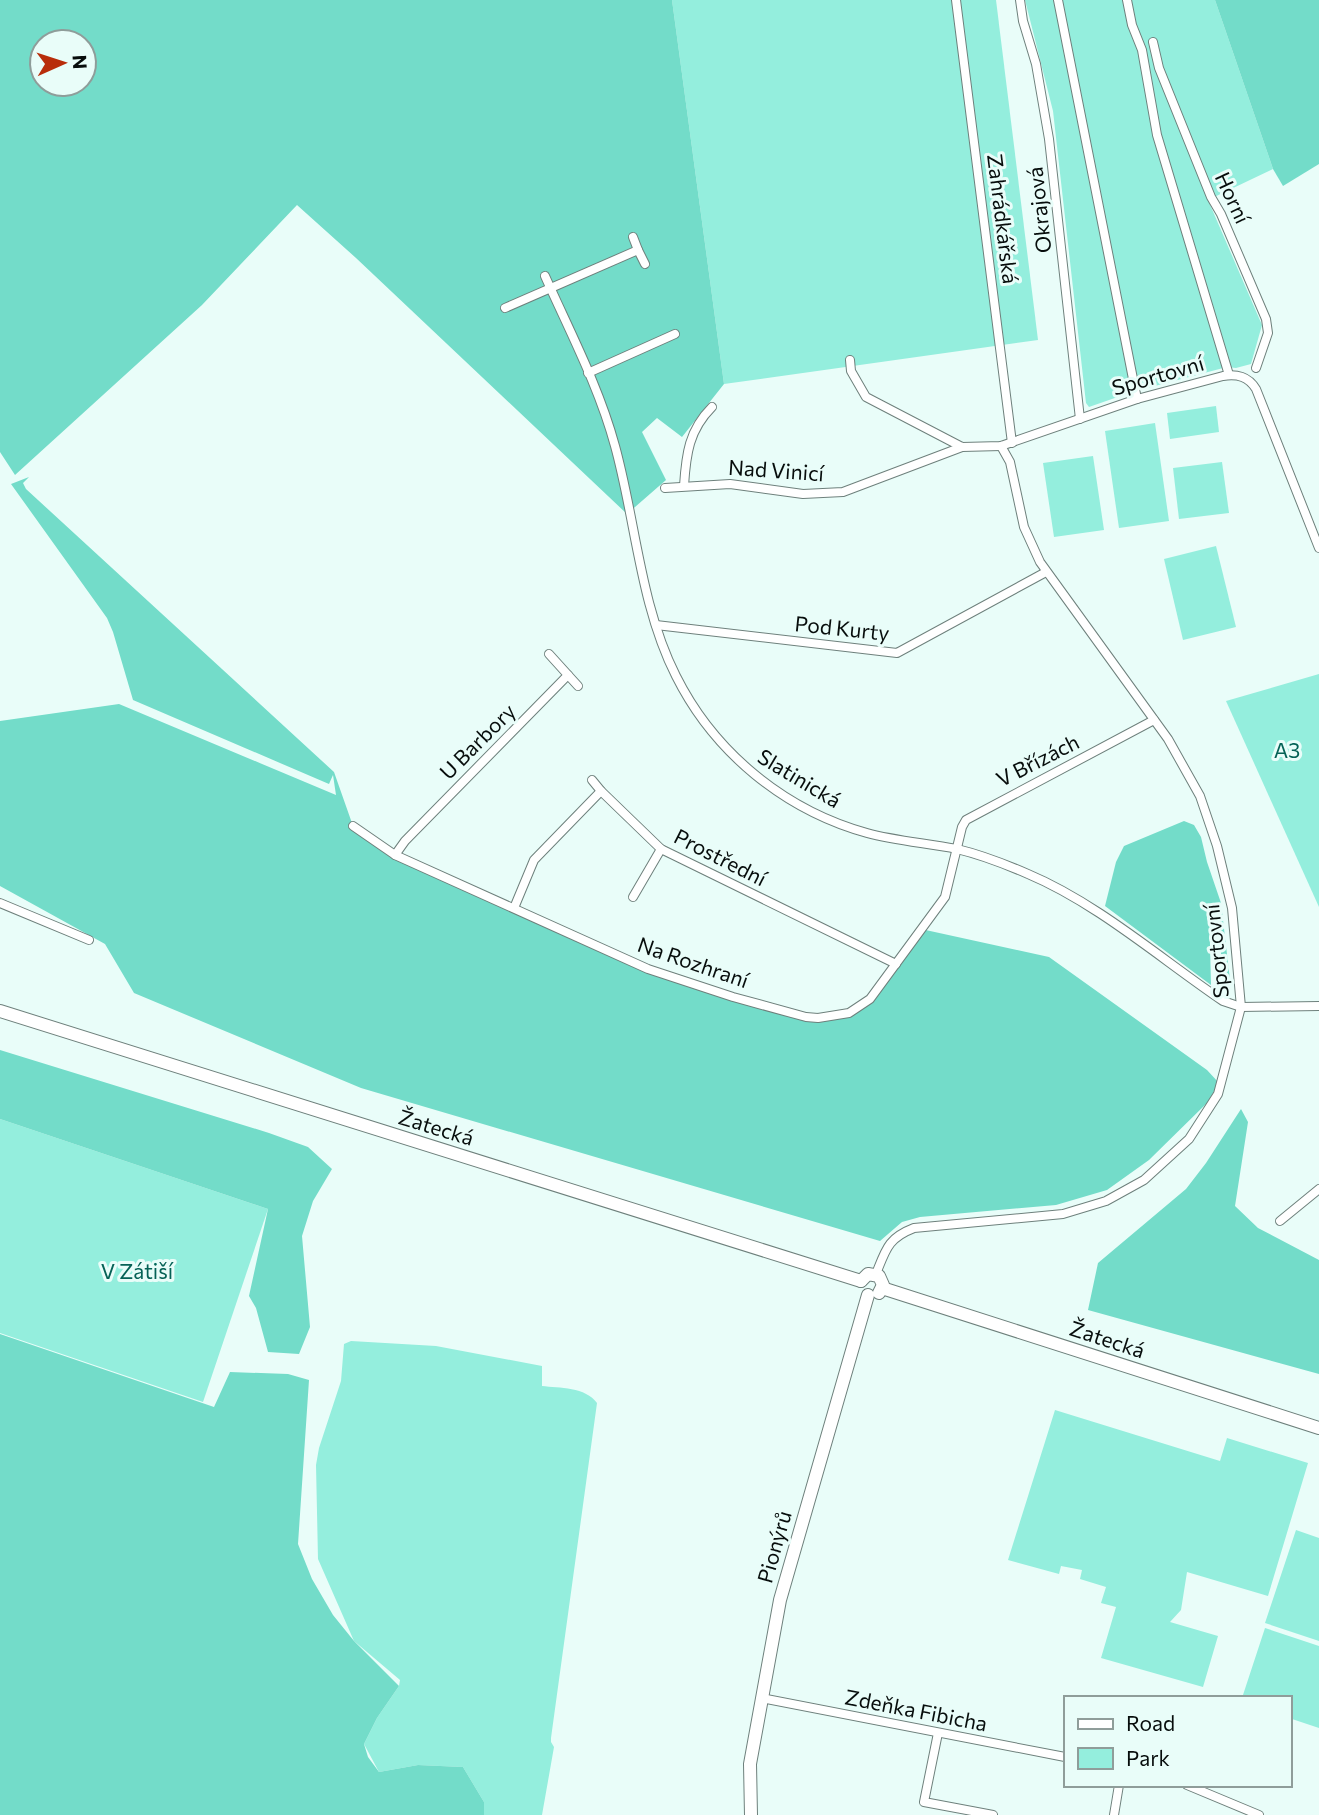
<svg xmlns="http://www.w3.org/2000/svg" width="1319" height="1815" font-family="Commissioner,sans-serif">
<rect width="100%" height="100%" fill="#e9fdf9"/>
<g fill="#94eedd">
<polygon points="672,0 996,0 1038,340 724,384"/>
<polygon points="1025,0 1215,0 1273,169 1208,200 1262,325 1251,364 1236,368 1227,367 1132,392 1089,407 1086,403 1053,111"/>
<polygon points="1216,406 1219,432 1170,439 1167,413"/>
<polygon points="1155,423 1169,521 1119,528 1105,431"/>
<polygon points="1093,456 1104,530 1054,537 1043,463"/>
<polygon points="1222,462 1229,513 1179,519 1173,468"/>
<polygon points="1216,546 1236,627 1183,640 1164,559"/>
<polygon points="1319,674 1319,907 1226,701"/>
<polygon points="0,1119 268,1209 203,1402 0,1333"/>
<path d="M351,1341L436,1346L542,1366V1386C559,1388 586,1387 597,1403L551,1738V1742L554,1747L542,1815H484V1802L463,1767L418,1765L379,1772L364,1744L377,1718L399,1686L400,1680L354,1641L318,1559L316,1465L319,1448L341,1381L344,1344Z"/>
<polygon points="1055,1410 1220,1461 1227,1438 1308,1463 1268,1596 1187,1572 1181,1610 1170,1622 1218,1636 1203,1687 1101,1658 1116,1607 1101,1603 1106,1587 1080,1579 1082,1570 1061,1566 1059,1574 1008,1560"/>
<polygon points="1296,1530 1319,1538 1319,1641 1265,1623"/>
<polygon points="1265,1628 1319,1646 1319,1728 1289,1718 1289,1698 1242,1698"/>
</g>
<g fill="#73dcc9" fill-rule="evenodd">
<path d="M0,0H672L724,384L682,437L657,418L642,432L666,480L627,514L356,258L297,205L202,305L15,475L0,452ZM42,42H84V84H42Z"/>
<polygon points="1215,0 1319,0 1319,164 1283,186 1273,169"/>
<polygon points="29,477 23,483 26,489 334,772 353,826 395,855 648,969 806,1017 845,1014 873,995 921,929 1049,957 1207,1070 1219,1083 1207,1103 1149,1160 1107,1190 1056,1205 920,1217 902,1222 880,1241 361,1088 134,993 105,944 0,886 0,721 119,704 336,795 333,775 329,784 133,700 113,632 107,618 11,484"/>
<path d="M1184,821L1194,825L1201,837L1207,862L1221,903L1230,980L1226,985C1219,960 1222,934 1215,909L1209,907L1211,985L1105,906L1116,862L1124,846Z"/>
<polygon points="0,1050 269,1133 308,1147 332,1169 313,1201 302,1236 310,1327 299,1354 268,1352 256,1308 249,1296 268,1209 0,1119"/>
<polygon points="1241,1109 1248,1122 1235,1206 1258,1228 1319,1260 1319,1374 1088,1310 1098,1263 1186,1189 1206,1163"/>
<polygon points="0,1334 214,1407 230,1372 288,1374 309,1380 298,1544 312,1579 333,1615 354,1641 399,1686 377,1718 364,1744 368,1757 379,1772 418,1765 463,1767 484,1802 484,1815 0,1815"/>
</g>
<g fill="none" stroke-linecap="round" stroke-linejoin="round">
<g stroke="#6e807c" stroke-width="10">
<g id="street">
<polyline points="956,0 1012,443"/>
<polyline points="1020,0 1023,21 1036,64 1049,139 1080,419"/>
<polyline points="1058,0 1137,399"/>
<polyline points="1127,0 1132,25 1142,50 1157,135 1229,375"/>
<polyline points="1153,42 1159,68 1211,197 1221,214 1266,319 1268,333 1256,368"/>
<polyline points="633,237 638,250"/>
<path d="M545,276C570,332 599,387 615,446C636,522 640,605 676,676C714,752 784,810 867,833C896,841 927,843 957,849C982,855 1005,864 1028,874C1097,903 1161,959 1223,1001L1241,1007L1319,1006"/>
<polyline points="505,308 638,250 645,264"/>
<path d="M850,360L851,371L866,397L962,447L1001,446L1137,399L1223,376C1237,374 1248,376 1256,389L1319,548"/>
<polyline points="588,373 675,334"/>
<path d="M684,486C686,454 689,430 712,407"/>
<polyline points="665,488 730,484 803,494 843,492 962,447"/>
<polyline points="656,625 897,653 1046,572"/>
<polyline points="568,675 578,686"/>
<polyline points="592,780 601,791"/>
<polyline points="353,826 395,855 648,969 733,997 806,1017 818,1018 849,1013 870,999 945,897 962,827 966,820 1154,720"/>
<polyline points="395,855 405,841 568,675 549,654"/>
<polyline points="633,897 661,849"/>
<polyline points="0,903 89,940"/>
<polyline points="514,908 534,860 601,791 661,849 896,964"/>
<polyline points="1280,1221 1319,1189"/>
<path d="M876,1274C886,1249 888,1238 914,1228L1063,1214L1106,1201L1144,1180L1189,1139L1218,1094L1241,1007L1232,908L1217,846L1200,796L1168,739L1040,562L1024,527L1010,462L1001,446"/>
<polyline points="761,1698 1065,1757"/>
<polyline points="938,1733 924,1802 993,1815"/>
<polyline points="1187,1785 1259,1815"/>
<polyline points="1114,1815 1119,1785"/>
</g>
</g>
<g stroke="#6e807c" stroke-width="14">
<g id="secondary">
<polyline points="0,1011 861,1281"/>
<polyline points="861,1281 868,1274 879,1276 883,1285 879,1293"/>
<polyline points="882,1288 1319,1428"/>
<polyline points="751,1815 750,1764 780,1600 868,1295"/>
</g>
</g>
<use href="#street" stroke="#fff" stroke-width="8"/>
<use href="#secondary" stroke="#fff" stroke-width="12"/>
</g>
<g text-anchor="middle" stroke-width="6" stroke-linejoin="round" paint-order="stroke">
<g font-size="21" fill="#070d0c" stroke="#e9fdf9">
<text transform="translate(1232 198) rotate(65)" y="7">Horní</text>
<text transform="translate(1040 210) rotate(-96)" y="7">Okrajová</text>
<text transform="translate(1002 219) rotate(83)" y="7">Zahrádkářská</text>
<text transform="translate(1158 376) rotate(-16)" y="7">Sportovní</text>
<text transform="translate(776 471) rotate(4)" y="7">Nad Vinicí</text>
<text transform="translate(842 629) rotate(6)" y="7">Pod Kurty</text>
<text transform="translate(478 742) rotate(-45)" y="7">U Barbory</text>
<text transform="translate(1038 761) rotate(-27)" y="7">V Břízách</text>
<text transform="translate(799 779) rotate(31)" y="7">Slatinická</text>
<text transform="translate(720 858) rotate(27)" y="7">Prostřední</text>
<text transform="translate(1217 951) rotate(-96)" y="7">Sportovní</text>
<text transform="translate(693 963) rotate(19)" y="7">Na Rozhraní</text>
<text transform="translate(436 1128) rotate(17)" y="7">Žatecká</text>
<text transform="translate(1107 1340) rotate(18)" y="7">Žatecká</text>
<text transform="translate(775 1547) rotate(-74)" y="7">Pionýrů</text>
<text transform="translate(916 1711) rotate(11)" y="7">Zdeňka Fibicha</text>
</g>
<g font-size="21" fill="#056256" stroke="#e9fdf9">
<text x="1287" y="758">A3</text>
<text x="137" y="1279">V Zátiší</text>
</g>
</g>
<rect x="1064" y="1696" width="228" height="91" fill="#e9fdf9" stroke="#8f9d9a" stroke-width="2"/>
<rect x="1078" y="1719" width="35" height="10" fill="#ffffff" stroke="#8f9d9a" stroke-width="2"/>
<text x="1126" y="1731" font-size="21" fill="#070d0c">Road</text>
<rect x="1078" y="1748" width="35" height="21" fill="#94eedd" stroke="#8f9d9a" stroke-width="2"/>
<text x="1126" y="1766" font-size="21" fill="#070d0c">Park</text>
<g transform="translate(63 63) rotate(87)"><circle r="33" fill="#e9fdf9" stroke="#8f9d9a" stroke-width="2"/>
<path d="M0-5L12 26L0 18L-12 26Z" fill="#b82d0b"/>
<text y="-10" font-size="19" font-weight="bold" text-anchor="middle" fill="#070d0c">N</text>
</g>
</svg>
